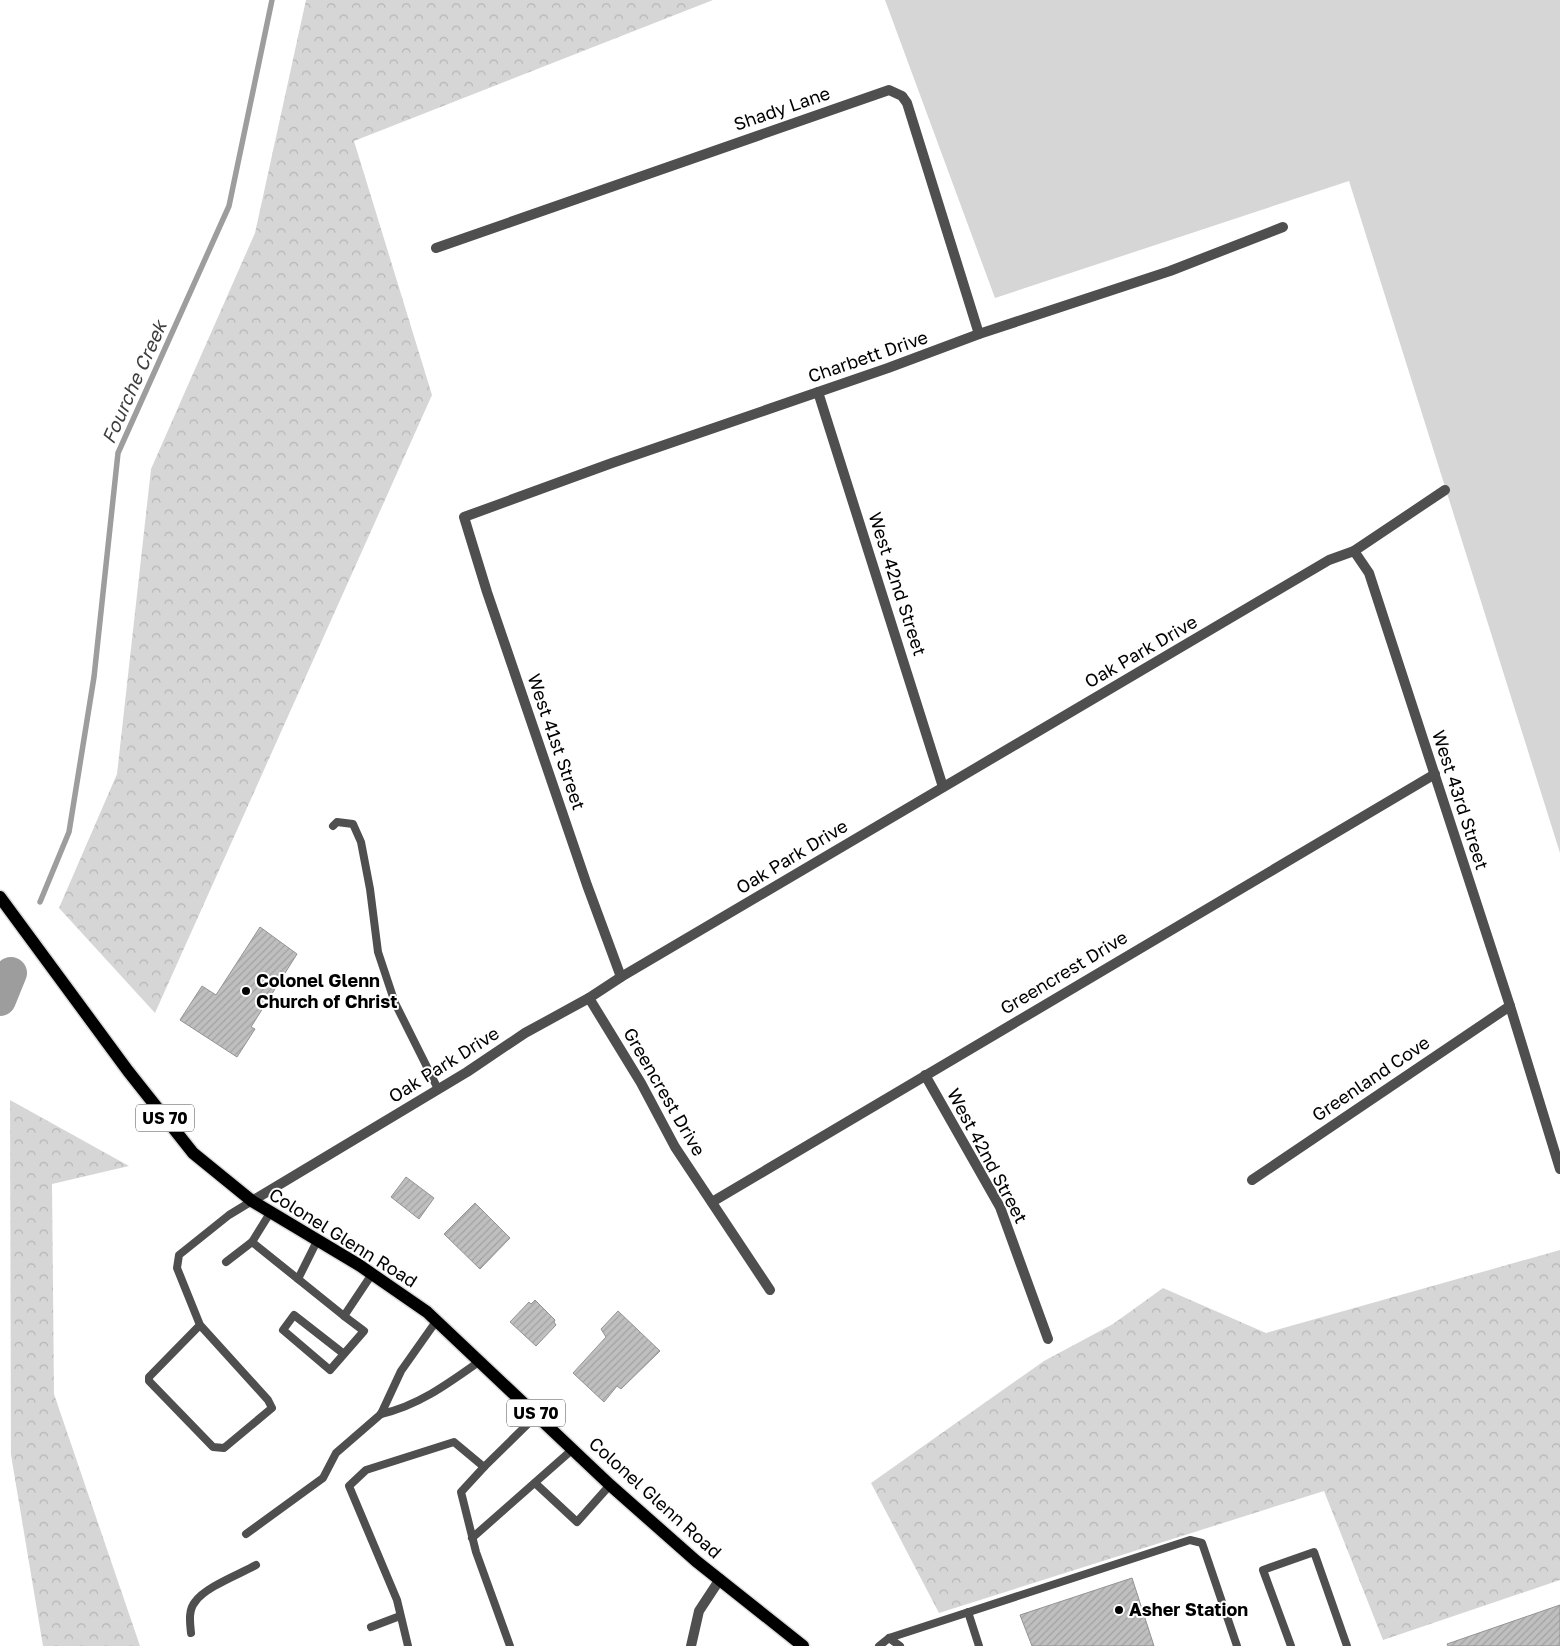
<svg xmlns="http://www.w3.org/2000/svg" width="1560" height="1646" font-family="'Golos Text',sans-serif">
<defs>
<pattern id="forest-crowns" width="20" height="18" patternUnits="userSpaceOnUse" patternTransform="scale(1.25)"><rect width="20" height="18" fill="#d6d6d6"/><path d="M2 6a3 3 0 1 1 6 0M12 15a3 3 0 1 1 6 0" fill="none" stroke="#b6b6b6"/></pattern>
<pattern id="building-hatch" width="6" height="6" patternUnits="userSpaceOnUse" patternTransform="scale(1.25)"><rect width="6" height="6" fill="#bfbfbf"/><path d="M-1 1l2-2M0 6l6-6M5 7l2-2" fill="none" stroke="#a2a2a2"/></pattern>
</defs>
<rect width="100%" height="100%" fill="#fff"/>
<polygon fill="#d6d6d6" points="885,0 1560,0 1560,853 1349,181 995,298"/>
<g fill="url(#forest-crowns)">
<polygon points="306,0 713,0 354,141 432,395 155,1013 59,908 117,774 151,469 255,233"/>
<polygon points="10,1100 129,1166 52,1184 54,1394 140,1646 43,1646 11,1455"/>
<polygon points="1560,1250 1560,1580 1383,1640 1324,1491 939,1613 871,1483 1044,1361 1113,1324 1163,1288 1266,1333"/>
</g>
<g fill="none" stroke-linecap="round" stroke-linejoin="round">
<polyline stroke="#9d9d9d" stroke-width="5.5" points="40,902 69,832 94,677 118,453 229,206 272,0"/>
<polyline stroke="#9d9d9d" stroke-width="32" points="0,1000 11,973"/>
</g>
<g fill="url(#building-hatch)" stroke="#939393">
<polygon points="260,927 297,954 251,1027 255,1029 237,1057 180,1020 202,986 216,995"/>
<polygon points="406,1177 434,1198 419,1219 391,1197"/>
<polygon points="475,1203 510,1238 480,1269 444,1234"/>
<polygon points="535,1300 555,1320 554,1322 556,1325 536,1346 510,1322 529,1302 531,1304"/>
<polygon points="618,1311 660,1351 621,1389 617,1386 604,1402 573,1373 606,1337 601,1329"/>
<polygon points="1132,1578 1154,1646 1032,1646 1020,1615"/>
<polygon points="1560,1605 1560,1646 1448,1646 1447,1644"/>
</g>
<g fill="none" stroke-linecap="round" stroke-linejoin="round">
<g stroke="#dbdbdb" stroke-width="15">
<polyline id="primary" points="0,897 128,1071 193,1153 252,1201 359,1265 427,1312 610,1485 696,1561 803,1646"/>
</g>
<g stroke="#4f4f4f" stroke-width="8">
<polyline points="333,826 337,822 353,824 361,842 370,889 378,952 395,1003 438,1089"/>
<polyline points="252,1242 270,1213"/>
<polyline points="226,1262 252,1242 344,1316 372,1274"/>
<polyline points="298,1279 317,1241"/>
<polyline points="344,1316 364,1331 330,1370 283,1330 294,1315 344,1354"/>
<polyline points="200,1325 149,1377 149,1381 213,1447 224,1448 272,1408 268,1400 200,1325 177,1268 179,1255 229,1215 252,1201"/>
<path d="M381,1414C418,1406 449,1383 480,1361"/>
<polyline points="484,1467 461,1492 476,1552 510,1646"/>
<polyline points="535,1483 577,1522 610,1485"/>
<polyline points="246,1534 323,1478 336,1453 381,1414 401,1371 437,1320"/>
<polyline points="472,1538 573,1449"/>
<polyline points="968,1612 979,1646"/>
<polyline points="371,1627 400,1616"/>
<path d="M191,1633C190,1623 188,1610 195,1602C205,1587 240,1574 256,1565"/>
<polyline points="889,1638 900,1646"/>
<polyline points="408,1646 397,1600 349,1486 366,1470 454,1442 484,1467 538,1414"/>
<polyline points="879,1646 889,1638 1190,1540 1202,1543 1237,1646"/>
<polyline points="1291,1646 1263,1570 1314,1552 1347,1646"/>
</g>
<g stroke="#4f4f4f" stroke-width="10">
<polyline points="436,248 889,90 902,96 907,103 979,334"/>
<polyline points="818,392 943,787"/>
<polyline points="1354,551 1369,573 1510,1006 1560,1169"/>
<polyline points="621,977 587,885 487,592 464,517 612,463 888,368 979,334 1170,271 1283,227"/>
<polyline points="589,998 641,1083 675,1147 770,1290"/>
<polyline points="925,1075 1000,1207 1048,1339"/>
<polyline points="1252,1180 1510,1006"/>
<polyline points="252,1201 467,1072 525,1033 589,998 621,977 1329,560 1354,551 1445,490"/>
<polyline points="712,1202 1435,774"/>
<polyline points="691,1646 699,1611 720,1579"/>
</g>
<use href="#primary" stroke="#000" stroke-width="12"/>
</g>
<g fill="#000" stroke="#fff" stroke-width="2">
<circle cx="246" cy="991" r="5"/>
<circle cx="1119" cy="1610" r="5"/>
</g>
<g text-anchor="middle" stroke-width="4" stroke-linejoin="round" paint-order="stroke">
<g fill="#fff" stroke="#4c4c4c" stroke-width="1">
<rect x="136" y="1104.5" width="58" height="27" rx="4"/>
<rect x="507" y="1399.5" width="58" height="27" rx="4"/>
</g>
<g font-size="16" font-weight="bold" fill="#000">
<text x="165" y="1124">US 70</text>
<text x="536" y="1419">US 70</text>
</g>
<g font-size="18" fill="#000" stroke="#fff">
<text transform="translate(782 109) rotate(-19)" y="6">Shady Lane</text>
<text transform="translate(868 357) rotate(-19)" y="6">Charbett Drive</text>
<text transform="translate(897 584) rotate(72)" y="6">West 42nd Street</text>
<text transform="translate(1141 652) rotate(-30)" y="6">Oak Park Drive</text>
<text transform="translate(556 742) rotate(71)" y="6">West 41st Street</text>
<text transform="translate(1460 800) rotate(72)" y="6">West 43rd Street</text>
<text transform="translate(792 857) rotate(-31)" y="6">Oak Park Drive</text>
<text transform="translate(1064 973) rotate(-31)" y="6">Greencrest Drive</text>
<text transform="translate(444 1065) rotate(-32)" y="6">Oak Park Drive</text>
<text transform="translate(1371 1079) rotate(-34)" y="6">Greenland Cove</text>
<text transform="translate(664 1092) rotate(60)" y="6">Greencrest Drive</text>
<text transform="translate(987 1156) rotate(62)" y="6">West 42nd Street</text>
<text transform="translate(343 1238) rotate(32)" y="6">Colonel Glenn Road</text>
<text transform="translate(655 1498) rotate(42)" y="6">Colonel Glenn Road</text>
</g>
<g font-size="18" font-weight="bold" fill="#000" stroke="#fff" text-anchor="start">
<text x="256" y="987">Colonel Glenn<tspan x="256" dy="21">Church of Christ</tspan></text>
<text x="1129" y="1616">Asher Station</text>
</g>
<g font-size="19" font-style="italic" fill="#3e3e3e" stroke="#fff">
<text transform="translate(134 382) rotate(-66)" y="7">Fourche Creek</text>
</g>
</g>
</svg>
